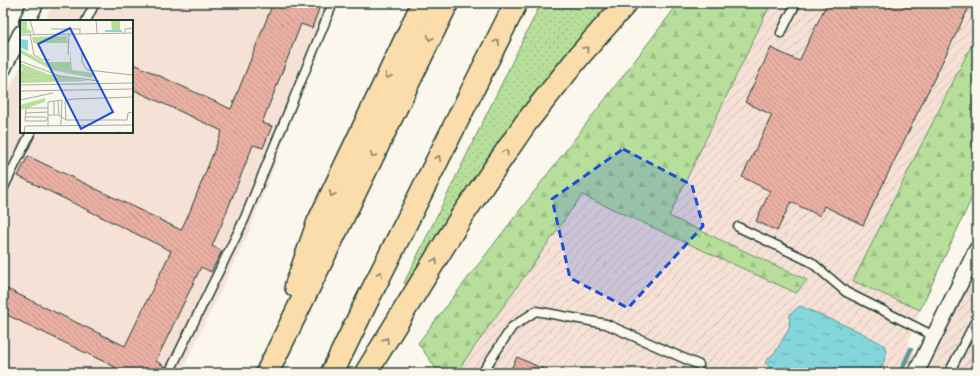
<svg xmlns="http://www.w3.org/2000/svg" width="980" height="376" font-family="Pangolin,sans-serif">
<defs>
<pattern id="industrial-furrows" width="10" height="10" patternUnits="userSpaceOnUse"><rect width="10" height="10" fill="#f6e1d6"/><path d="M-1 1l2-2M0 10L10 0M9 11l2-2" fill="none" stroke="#d2c2b8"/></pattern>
<pattern id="grass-dots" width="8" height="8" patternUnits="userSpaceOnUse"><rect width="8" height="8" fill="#b7df9b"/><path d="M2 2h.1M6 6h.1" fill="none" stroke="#9dc086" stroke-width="1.8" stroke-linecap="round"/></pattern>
<pattern id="forest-firs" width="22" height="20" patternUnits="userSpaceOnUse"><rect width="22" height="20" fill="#b7df9b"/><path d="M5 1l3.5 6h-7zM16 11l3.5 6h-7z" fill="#9dc086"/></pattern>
<pattern id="water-ripples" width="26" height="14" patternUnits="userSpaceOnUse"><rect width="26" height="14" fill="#84d6db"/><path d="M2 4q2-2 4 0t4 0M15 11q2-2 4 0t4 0" fill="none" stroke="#6bafb2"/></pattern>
<pattern id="building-back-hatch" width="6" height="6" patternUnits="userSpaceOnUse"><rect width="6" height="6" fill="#e9afa2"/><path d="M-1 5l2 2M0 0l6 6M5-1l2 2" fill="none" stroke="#c7978c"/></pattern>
</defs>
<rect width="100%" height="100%" fill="#fbf7ec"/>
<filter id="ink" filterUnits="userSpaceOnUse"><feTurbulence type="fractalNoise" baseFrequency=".025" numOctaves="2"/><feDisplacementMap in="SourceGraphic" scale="8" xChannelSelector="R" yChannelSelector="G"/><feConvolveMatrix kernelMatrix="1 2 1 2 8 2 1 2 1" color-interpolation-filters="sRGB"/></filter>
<g filter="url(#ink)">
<polygon fill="#f6e1d6" points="54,3 336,3 248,234 181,373 3,373 3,102 21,67 21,132 132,132 132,21 44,21"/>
<g fill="url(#industrial-furrows)">
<polygon points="771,3 977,3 977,34 853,281 920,310 908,343 916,356 907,373 456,373 582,195 796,293 807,280 669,216"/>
<polygon points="977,267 977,373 925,373"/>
</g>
<path fill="url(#grass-dots)" stroke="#6b8e68" d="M541,3H613C571,48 531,96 496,146C464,191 437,239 407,284L404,283Z"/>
<g fill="url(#forest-firs)" stroke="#6b8e68">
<polygon points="682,3 771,3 669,216 807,280 796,293 582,195 456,373 439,373 418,343 675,8"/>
<polygon points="977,34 977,187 920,310 853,281"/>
</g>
<path fill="url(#water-ripples)" stroke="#5c9998" d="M800,306L858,331L884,345C889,356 883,363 878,373H779L770,368L765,362L776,351L789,329L790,314Z"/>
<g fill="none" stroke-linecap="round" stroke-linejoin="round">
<polyline stroke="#5c9998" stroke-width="4.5" points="900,373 911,349"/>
</g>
<g fill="url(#building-back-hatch)" stroke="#1f3d34">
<polygon points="273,3 312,3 320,6 312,28 301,24 262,123 272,126 263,148 253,145 221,226 212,246 222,251 211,272 201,267 156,361 166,367 164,373 112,373 115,367 3,313 3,287 125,346 171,251 18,176 28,156 181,230 190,211 222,131 132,89 132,63 231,109"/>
<polygon points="827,3 971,3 863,225 824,206 820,216 791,202 777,231 756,221 770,191 742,177 772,115 745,102 771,48 799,61"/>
<polygon points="517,357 552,373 509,373"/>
</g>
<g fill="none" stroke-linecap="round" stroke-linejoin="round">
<g stroke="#1f3d34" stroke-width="11">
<g id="service">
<polyline points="86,21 95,3"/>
<polyline points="781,33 796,3"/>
<polyline points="3,189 31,132"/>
<polyline points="738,227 811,262 846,292 934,336"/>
<polyline points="169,373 244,220 333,3"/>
<polyline points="482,373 512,327 536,311 606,324 699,365"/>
<polyline points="949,373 977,318"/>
</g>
</g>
<g stroke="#1f3d34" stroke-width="18">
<g id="minor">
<polyline points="27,21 36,3"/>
<polyline points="3,69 21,33"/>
<polyline points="916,373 977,249"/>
</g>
</g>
<g stroke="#1f3d34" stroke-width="25">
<g id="motorway">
<polyline points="296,286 318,223 423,3"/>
<polyline points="267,373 447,3"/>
<polyline points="332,373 363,309 516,3"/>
<polyline points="366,373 462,216 525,124 580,55 626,3"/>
</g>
</g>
<use href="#service" stroke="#fbf7ec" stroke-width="8"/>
<use href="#minor" stroke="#fbf7ec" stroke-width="15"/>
<use href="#motorway" stroke="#fbddab" stroke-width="22"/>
</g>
<defs><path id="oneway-chevron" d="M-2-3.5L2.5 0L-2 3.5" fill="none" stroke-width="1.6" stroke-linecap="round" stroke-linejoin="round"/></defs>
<g stroke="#82856a">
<use href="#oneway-chevron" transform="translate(430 38) rotate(116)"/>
<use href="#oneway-chevron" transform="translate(497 42) rotate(-63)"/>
<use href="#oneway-chevron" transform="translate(586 49) rotate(-48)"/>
<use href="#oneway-chevron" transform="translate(388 76) rotate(115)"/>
<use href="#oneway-chevron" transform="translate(506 152) rotate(-56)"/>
<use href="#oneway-chevron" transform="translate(373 155) rotate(116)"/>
<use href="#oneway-chevron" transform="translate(438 158) rotate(-63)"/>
<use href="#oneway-chevron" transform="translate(332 194) rotate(115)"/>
<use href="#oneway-chevron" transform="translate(435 261) rotate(-59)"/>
<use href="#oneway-chevron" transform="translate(380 274) rotate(-63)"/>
<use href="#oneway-chevron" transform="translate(386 340) rotate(-58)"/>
</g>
</g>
<path fill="#1d4ed8" fill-opacity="0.2" stroke="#1d4ed8" stroke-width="3" stroke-dasharray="8 5" stroke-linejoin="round" d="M623,149L692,185L703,226L628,308L570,278L552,199Z"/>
<g transform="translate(20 20)">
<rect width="113" height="113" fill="#fbf7ec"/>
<path d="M0,43L28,54L68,61L0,63V61H30L27,55L0,45Z" fill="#b7df9b"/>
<path d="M0,0H7V9L12,11L11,13L0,14ZM100,0V10L92,11L91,0ZM47,16L48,23H13L12,17ZM50,27L52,50L74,53L72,58L32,50L0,33V29L24,42H50ZM0,45L27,55L30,57V61H0V58L24,59L3,51ZM25,78V82L0,90V85Z" fill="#b7df9b"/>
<path d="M0,49L3,51L25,59L0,58Z" fill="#b7df9b"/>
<path d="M0,19L8,20V31L0,27Z" fill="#84d6db"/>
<path fill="none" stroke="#84d6db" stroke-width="2" d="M85,11H102"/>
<path fill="none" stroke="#a3ada2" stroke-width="1" d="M10,0L14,14M76,0L77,13M31,9H60V13M105,13V9L113,8M10,14L14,35L23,40H30M0,15L113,13M62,33V42L67,50L113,55M48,35L49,14M0,41L40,56L79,61M0,65L113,63M0,71L113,69M113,77L54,79L46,80L45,82L46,100H107L108,93L113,92M0,80L33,73M34,81V95M38,81L39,95M28,88H6L5,101H26L28,97M6,93L28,92M28,95H39L46,100M5,97H26M28,105V82L42,80L41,105M4,113L5,106L113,105M89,113L101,112"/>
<path fill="#1d4ed8" fill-opacity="0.15" stroke="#1d4ed8" stroke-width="2" d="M50,8L93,92L61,109L18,24Z"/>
<rect width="113" height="113" fill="none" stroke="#1f3d34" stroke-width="2"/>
</g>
<rect width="980" height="376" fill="none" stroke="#fbf7ec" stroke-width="16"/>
<rect x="8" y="8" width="964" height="360" fill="none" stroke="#1f3d34" stroke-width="1.5" filter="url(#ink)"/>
</svg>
